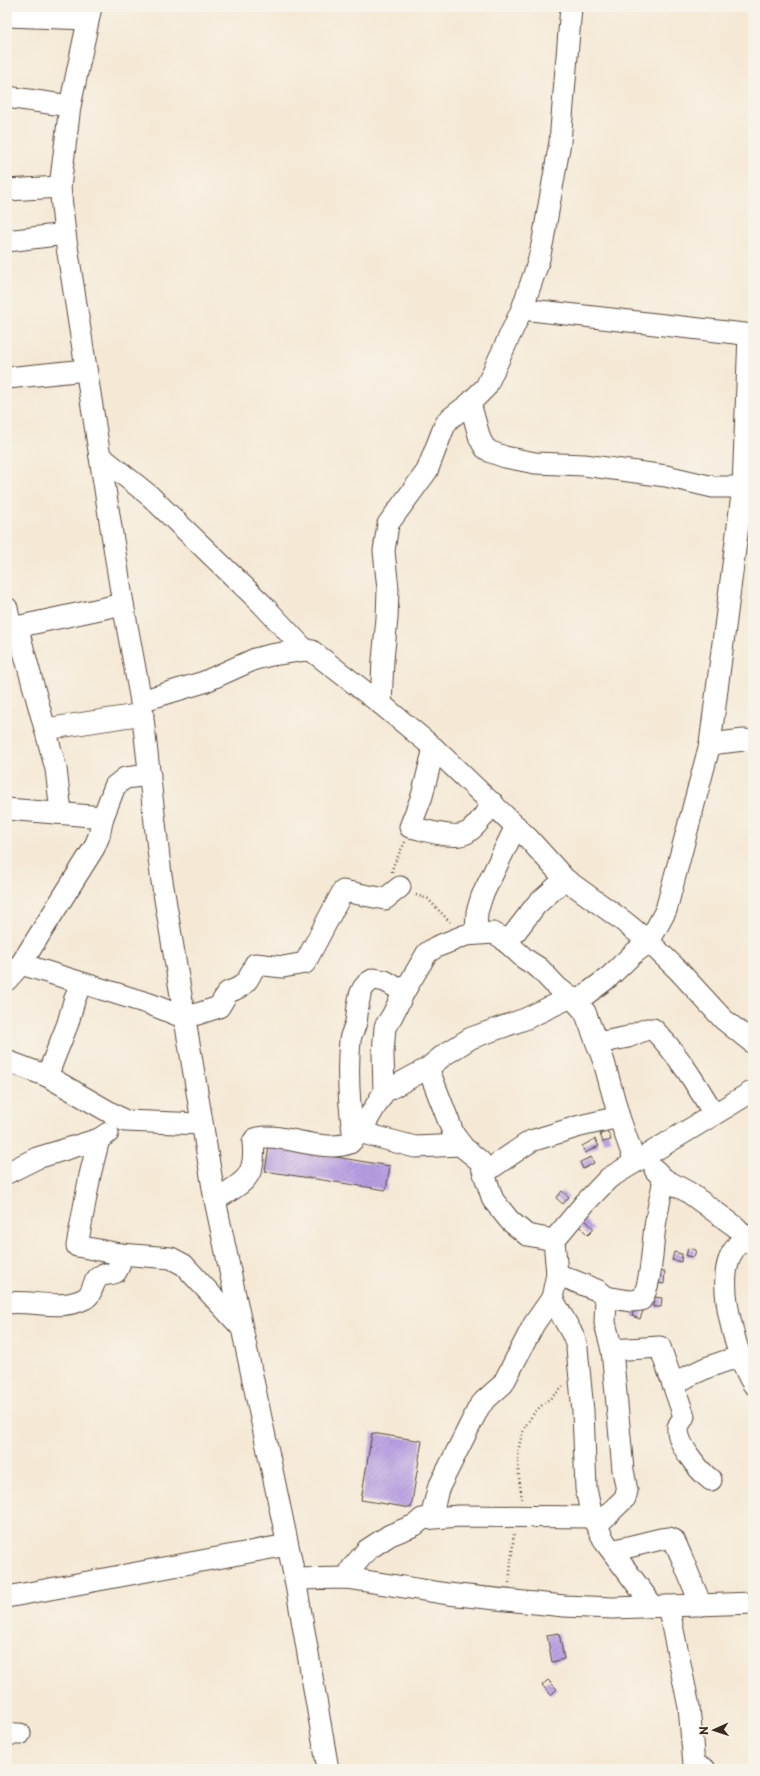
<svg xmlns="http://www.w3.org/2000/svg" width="760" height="1776" font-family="'Playpen Sans',sans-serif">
<defs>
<pattern id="building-hatch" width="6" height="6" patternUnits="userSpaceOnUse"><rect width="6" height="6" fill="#b79ee4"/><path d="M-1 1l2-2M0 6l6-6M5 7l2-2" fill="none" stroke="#9681b8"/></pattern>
</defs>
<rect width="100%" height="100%" fill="#f7f3e8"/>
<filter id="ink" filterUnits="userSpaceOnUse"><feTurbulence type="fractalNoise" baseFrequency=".025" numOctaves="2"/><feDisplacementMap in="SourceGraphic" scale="8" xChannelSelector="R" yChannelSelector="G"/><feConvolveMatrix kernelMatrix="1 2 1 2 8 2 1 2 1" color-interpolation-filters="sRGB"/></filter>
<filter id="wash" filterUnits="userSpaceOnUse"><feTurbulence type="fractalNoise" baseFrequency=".012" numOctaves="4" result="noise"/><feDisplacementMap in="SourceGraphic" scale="16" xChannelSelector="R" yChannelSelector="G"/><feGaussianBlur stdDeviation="0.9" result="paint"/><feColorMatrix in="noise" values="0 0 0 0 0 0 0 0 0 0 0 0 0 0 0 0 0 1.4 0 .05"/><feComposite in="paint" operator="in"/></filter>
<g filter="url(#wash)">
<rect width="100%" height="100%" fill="#f5e9d6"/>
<g id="blocks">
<g fill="url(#building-hatch)">
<polygon points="608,1132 611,1140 603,1142 600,1134"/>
<polygon points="595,1139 599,1146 585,1153 582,1146"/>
<polygon points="269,1146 390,1166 386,1190 265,1171"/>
<polygon points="591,1157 594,1163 583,1169 580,1162"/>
<polygon points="562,1191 569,1197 563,1204 556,1198"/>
<polygon points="585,1220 594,1229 588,1235 579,1226"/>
<polygon points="688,1248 696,1250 694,1257 686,1256"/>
<polygon points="674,1252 682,1254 681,1262 672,1260"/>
<polygon points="658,1271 665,1272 664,1284 657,1283"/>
<polygon points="654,1297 662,1298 661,1307 653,1307"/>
<polygon points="635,1308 643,1311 640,1319 632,1316"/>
<polygon points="372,1433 422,1441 411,1508 361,1500"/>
<polygon points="559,1633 564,1659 552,1662 547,1635"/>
<polygon points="548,1680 557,1689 551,1695 542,1685"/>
</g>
</g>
</g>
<g filter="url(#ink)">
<use href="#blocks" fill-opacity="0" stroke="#57473a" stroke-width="1"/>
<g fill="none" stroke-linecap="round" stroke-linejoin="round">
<g stroke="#57473a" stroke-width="23">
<g id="minor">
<polyline points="91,7 70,106 60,187 65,234 123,604 141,701 161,875 215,1200 295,1579 328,1769"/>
<polyline points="7,16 88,19"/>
<polyline points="7,97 70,106"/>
<polyline points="7,190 60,187"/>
<polyline points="7,241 65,234"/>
<polyline points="522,309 753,335"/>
<polyline points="7,378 86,370"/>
<polyline points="470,403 480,439 485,448 491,452 505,457 535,463 584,465 666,476 713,487 753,487"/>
<polyline points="100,456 150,496 262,604 305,650 312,651 381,704 434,748 528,838 565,879 622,920 649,942 678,970 723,1019 753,1043"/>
<polyline points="7,608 11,628"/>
<polyline points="17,626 56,769 61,812"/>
<polyline points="7,629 123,604"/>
<polyline points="141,701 204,682 255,659 271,655 305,650"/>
<polyline points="381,704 383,660 387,618 388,589 384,551 388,524 427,471 444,427 448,420 470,403 486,387 522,309 538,263 543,240 560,142 571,7"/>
<polyline points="46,729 143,714"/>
<polyline points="710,744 744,740 753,741"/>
<path d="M434,748L422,796L410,827C426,830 455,841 468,832C478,826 486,812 493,803"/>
<polyline points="7,809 103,817"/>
<polyline points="476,933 477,912 482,896 516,826"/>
<polyline points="507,943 536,905 565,879"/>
<path d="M21,964L150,1004L185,1018L219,1007L228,992C245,987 249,980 255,964L283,967L305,963L343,891L385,899L400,887"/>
<polyline points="7,980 21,964 94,848 99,836 103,817 115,786 125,778 150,775"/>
<polyline points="576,1002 609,977 633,954 649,942 666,910 710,744 743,487 749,335"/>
<path d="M598,1043L628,1037L647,1029H653C678,1054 696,1084 714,1114"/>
<polyline points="7,1061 47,1076 125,1121 202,1124"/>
<polyline points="428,1068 454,1135 464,1148 480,1161 493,1200 510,1221 527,1235 554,1240"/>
<polyline points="47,1076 68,1023 74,1001 81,983"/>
<polyline points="384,1092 383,1053 385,1027 392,1016 404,992 427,953 436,947 466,935 493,933 501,937 525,959 539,968 557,987 576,1002 585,1012 604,1062 619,1117 635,1162"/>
<polyline points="359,1132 415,1147 461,1145"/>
<polyline points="99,1139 90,1175 77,1246 120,1254 171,1258 184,1265 241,1327"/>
<path d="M354,1139C349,1106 347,1072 350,1040C351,1033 355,1028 356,1022C359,1006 356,987 374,979L385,981L404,992"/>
<polyline points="655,1170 664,1179 688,1192 736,1227 748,1240 753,1244"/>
<polyline points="7,1173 37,1158 99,1139 108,1133"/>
<polyline points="484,1173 531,1141 580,1126 619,1117"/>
<path d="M215,1200C242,1183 257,1179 253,1142L255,1139C277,1130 322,1154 350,1143L366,1122L384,1092L428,1068L444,1055L471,1038L525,1019L571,997"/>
<path d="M745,1237C738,1244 732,1250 729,1260C718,1290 737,1357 753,1384"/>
<polyline points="557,1274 599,1291 606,1297 605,1323 612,1350 623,1470 627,1491 625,1498 597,1525"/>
<path d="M606,1297L630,1301L641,1300C652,1286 652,1245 655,1227C657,1211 661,1195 664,1179"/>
<polyline points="552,1298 574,1337 577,1348 583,1411 586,1489 592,1517 605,1542 653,1606"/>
<path d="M7,1303C31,1300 61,1311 84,1299C94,1294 91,1283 99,1277C103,1273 111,1275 116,1272L119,1266L120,1254"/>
<path d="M612,1350L660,1347L684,1416C683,1420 679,1423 678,1427C676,1443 699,1471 711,1480"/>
<path d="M673,1385C694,1372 717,1362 741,1357"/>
<polyline points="431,1518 438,1489 479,1407 484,1401 503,1384 534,1324 552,1298 557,1274 554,1240 585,1203 609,1178 753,1091"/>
<polyline points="612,1551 661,1539 669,1538 674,1540 682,1558 701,1605"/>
<polyline points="347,1578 352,1568 367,1550 390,1535 415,1525 422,1519 459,1516 592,1517"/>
<polyline points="295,1579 347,1578 448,1594 564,1606 613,1608 753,1603"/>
<polyline points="7,1597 287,1545"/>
<polyline points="668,1606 689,1707 694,1765 705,1769"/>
<polyline points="7,1734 20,1734"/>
</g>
</g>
<g stroke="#57473a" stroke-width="2.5" stroke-dasharray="1 3" stroke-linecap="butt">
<polyline points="392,872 393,866 405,842"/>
<polyline points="416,895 428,899 450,922"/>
<path d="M522,1499C518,1472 513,1443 530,1419C537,1407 553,1397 563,1387"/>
<polyline points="509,1583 514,1534"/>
</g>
<use href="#minor" stroke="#fff" stroke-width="21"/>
</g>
</g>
<rect width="760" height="1776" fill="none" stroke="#f7f3e8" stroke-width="24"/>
<g transform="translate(714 1730) rotate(267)" stroke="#f7f3e8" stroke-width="3" paint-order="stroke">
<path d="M0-3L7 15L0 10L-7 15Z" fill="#3b2a1e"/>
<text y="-6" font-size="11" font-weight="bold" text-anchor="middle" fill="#3b2a1e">N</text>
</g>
</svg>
